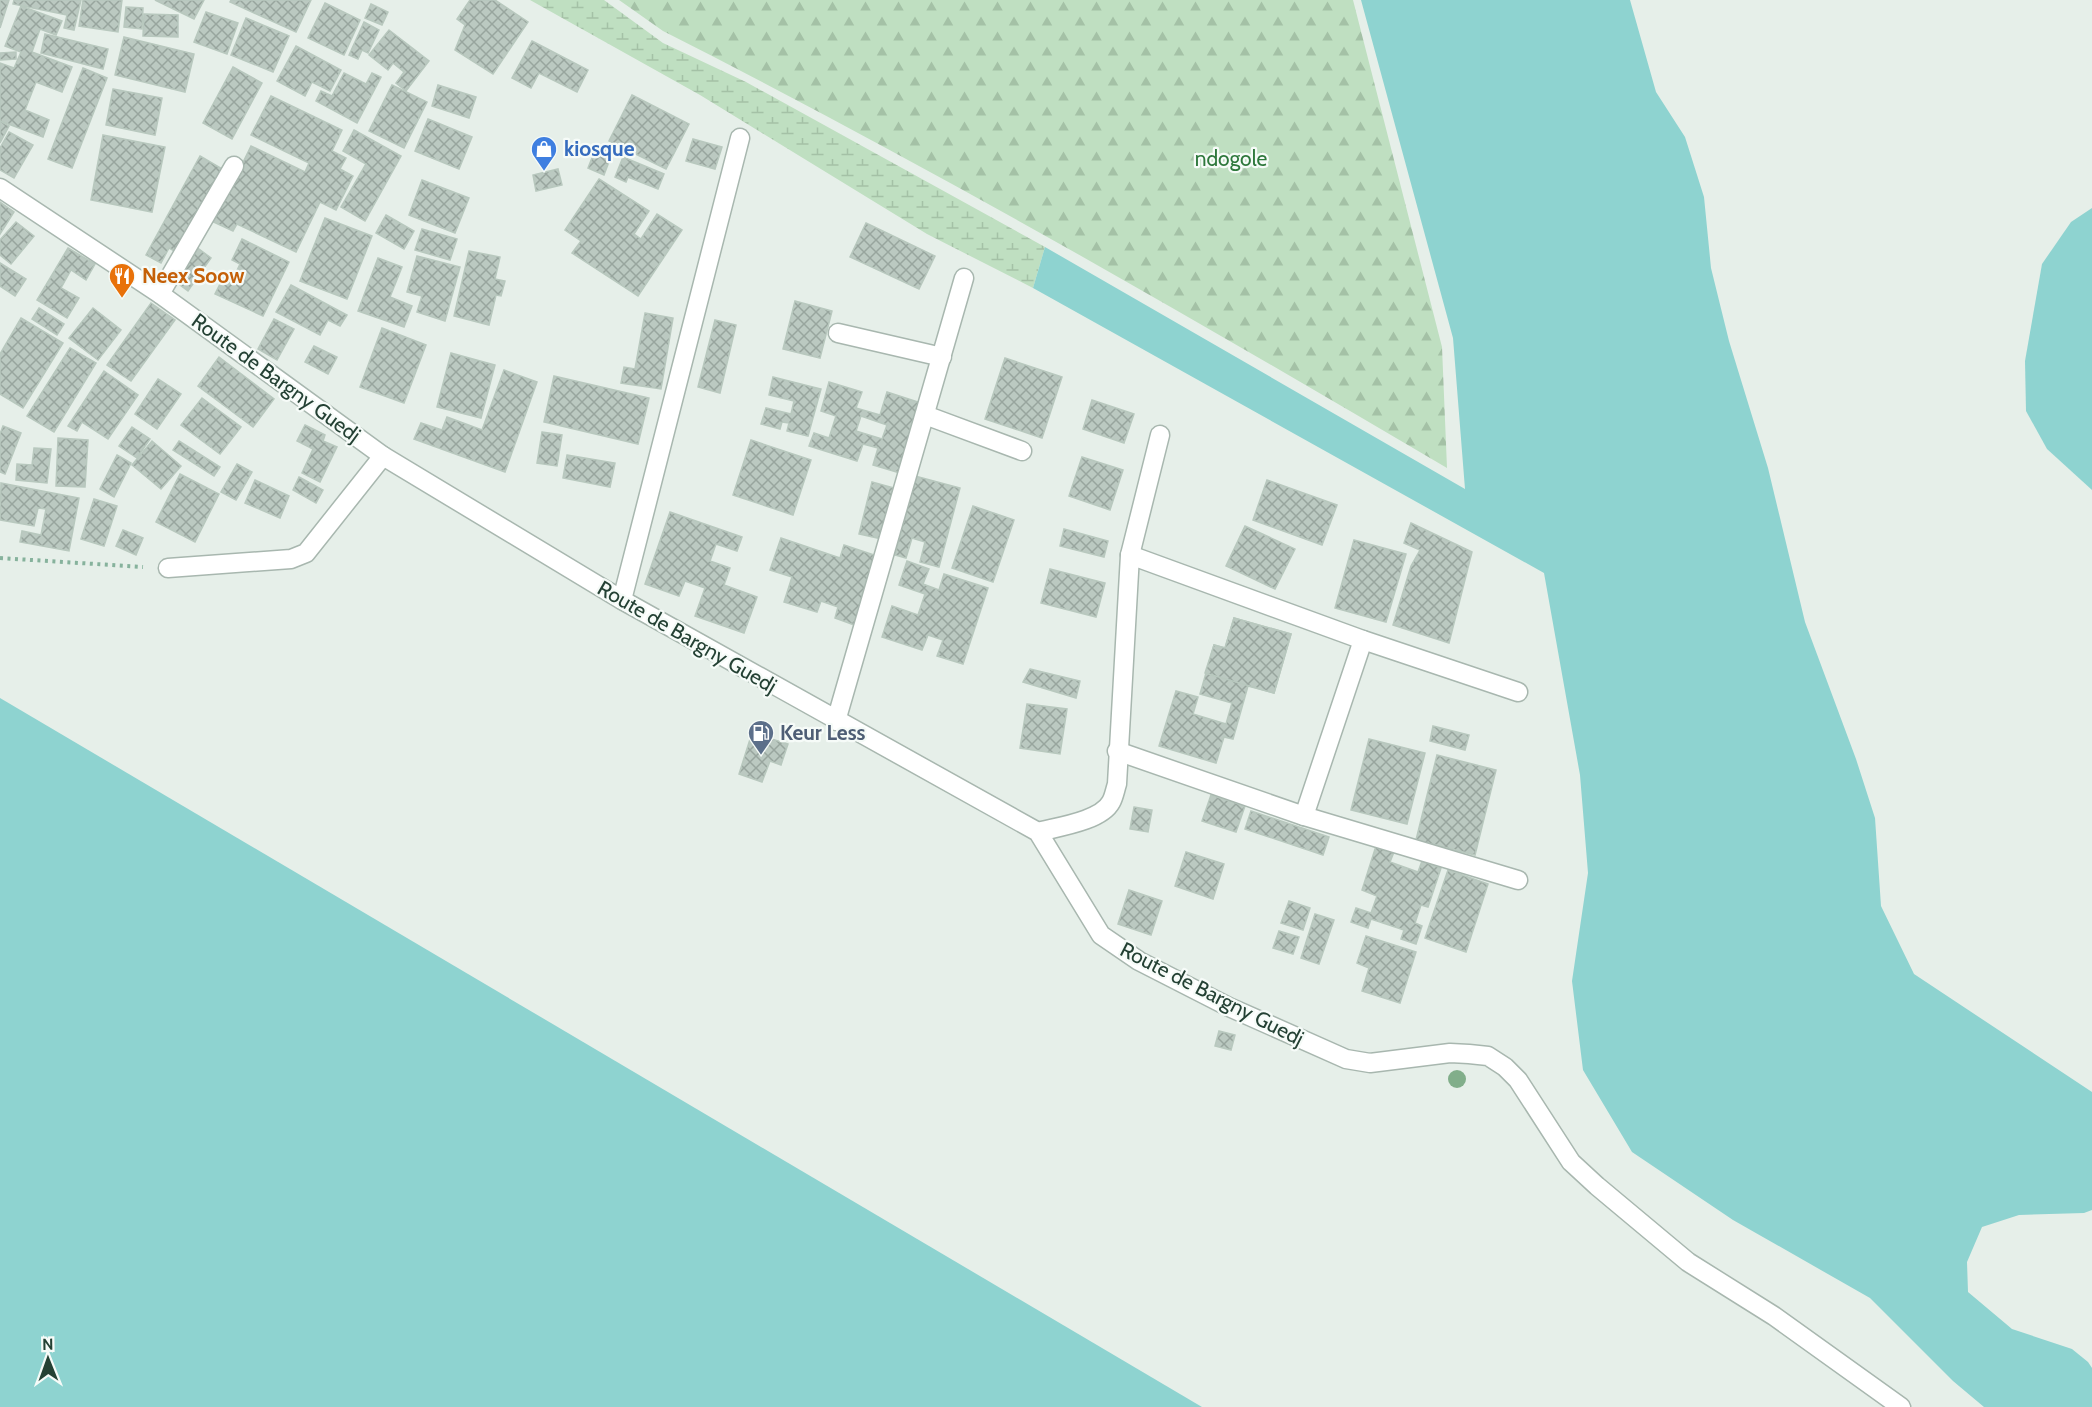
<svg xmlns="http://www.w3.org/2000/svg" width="2092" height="1407" font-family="Cabin,sans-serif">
<defs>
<pattern id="forest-firs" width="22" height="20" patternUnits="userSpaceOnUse" patternTransform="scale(1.5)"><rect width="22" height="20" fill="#bfdfc1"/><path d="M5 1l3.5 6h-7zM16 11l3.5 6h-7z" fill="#a4c1a6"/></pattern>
<pattern id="wetland-marsh" width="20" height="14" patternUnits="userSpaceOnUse" patternTransform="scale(1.5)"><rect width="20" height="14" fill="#bfdfc1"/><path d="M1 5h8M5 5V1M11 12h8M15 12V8" fill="none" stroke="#a4c1a6"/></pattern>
<pattern id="building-cross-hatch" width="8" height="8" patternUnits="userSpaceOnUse" patternTransform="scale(1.5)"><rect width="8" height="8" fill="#bbc9c1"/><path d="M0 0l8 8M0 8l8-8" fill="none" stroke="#98a59e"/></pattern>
</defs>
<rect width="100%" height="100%" fill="#e6efe9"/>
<path fill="url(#forest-firs)" d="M619,0H1353L1442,347L1447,468C1189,316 930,166 663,31Z"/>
<polygon fill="url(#wetland-marsh)" points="530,0 604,0 663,43 746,82 1045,247 1033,288 927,234 700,95"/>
<g fill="#8ed3d0">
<polygon points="1361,0 1630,0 1656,92 1685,137 1704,197 1711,268 1729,341 1768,468 1805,622 1856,759 1875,818 1881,906 1914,974 2092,1092 2092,1210 2084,1213 2019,1215 1982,1227 1967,1262 1968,1292 2012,1329 2072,1349 2088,1362 2092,1368 2092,1407 1984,1407 1953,1381 1870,1298 1733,1220 1632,1152 1583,1070 1572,981 1588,873 1580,775 1544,573 1033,288 1045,247 1465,489 1453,338"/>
<polygon points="2092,208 2092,490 2047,449 2026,411 2025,361 2042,264 2071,222"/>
<polygon points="0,698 1202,1407 0,1407"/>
</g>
<g fill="url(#building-cross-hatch)" stroke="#b8c8be" stroke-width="1.5" fill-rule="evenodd">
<polygon points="0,0 9,0 0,28"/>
<polygon points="14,0 81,0 74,30 64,28 67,15 13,4"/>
<polygon points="83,0 122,0 118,32 79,26"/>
<polygon points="155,0 204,0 194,19"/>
<polygon points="231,0 311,0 296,32 230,2"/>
<polygon points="470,0 495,0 528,22 493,74 455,50 465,25 457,19"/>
<polygon points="325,3 360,20 344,55 308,38"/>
<polygon points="371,4 388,12 382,25 365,18"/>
<polygon points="21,6 62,21 56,35 40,29 32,52 72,67 62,92 36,82 25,110 49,120 43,137 0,121 0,63 14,68 21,52 5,46"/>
<polygon points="126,7 143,8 142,29 124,27"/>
<polygon points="206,12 238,23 227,54 194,42"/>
<polygon points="144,14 178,15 178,37 143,36"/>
<polygon points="246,18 289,36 273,72 231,55"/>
<polygon points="364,22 379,30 368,53 362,50 358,59 349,55"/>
<polygon points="389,30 429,61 406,91 396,83 404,72 393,63 388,70 369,55"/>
<polygon points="45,34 108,49 103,69 41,53"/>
<polygon points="124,37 194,54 185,92 115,75"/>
<polygon points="532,41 588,70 577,92 539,73 531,88 512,78"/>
<polygon points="296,46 341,70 330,91 312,82 305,96 277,81"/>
<polygon points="16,52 16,59 0,60 0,53"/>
<polygon points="233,67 262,83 232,139 203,123"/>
<polygon points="83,68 107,78 72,168 48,159"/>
<polygon points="344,73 366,84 372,73 381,77 357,123 316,101 321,91 332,96"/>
<polygon points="392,85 427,102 404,148 369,131"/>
<polygon points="438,85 476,97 469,118 432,106"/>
<polygon points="113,89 162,98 155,135 106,125"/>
<polygon points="632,95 689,124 666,169 609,141"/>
<polygon points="271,96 342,130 332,151 346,158 340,169 353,176 336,210 320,202 296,252 237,224 233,231 207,219 228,193 251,146 305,172 309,163 251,135"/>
<polygon points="428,119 472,137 459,169 415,151"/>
<polygon points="0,121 9,126 0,143"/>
<polygon points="354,130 401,156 365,221 341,207 366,164 343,151"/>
<polygon points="9,132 33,145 14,178 0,170 0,148"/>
<polygon points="103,135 165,147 152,212 91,200"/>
<polygon points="693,139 722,147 715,169 686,161"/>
<polygon points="597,145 613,151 604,175 588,168"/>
<polygon points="200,156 224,170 178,253 169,248 161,263 146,255"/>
<polygon points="623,157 664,174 658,189 628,177 626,182 615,177"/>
<polygon points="558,169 562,185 536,191 533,175"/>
<polygon points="599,179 649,211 634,234 641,239 657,214 682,230 638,296 572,253 581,241 565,230"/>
<polygon points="422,180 469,198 455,233 409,215"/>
<polygon points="0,202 14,212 0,234"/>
<polygon points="386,215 414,231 404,249 376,233"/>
<polygon points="325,218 372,236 347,299 300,281"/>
<polygon points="16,222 34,236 11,264 0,255 0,240"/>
<polygon points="866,223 935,256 919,289 850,257"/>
<polygon points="422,229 457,239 450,260 415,250"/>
<polygon points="242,239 289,262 263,316 215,294 223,278 231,283 240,264 232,260"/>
<polygon points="195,246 211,258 188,291 172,279"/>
<polygon points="68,248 95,264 86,280 71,270 61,288 79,298 67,318 37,300"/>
<polygon points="469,251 500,257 495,279 505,281 501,296 496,295 489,325 454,316"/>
<polygon points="417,256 460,267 445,321 417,312 422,296 407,292"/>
<polygon points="378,258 402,267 390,297 412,306 404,327 358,311"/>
<polygon points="0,263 26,279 15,296 0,286"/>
<polygon points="291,285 347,315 340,326 328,320 320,335 276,312"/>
<polygon points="795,301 832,311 820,358 783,349"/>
<polygon points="151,303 175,320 131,381 107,365"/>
<polygon points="39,308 64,324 57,335 32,319"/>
<polygon points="93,308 121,330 98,360 69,338"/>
<polygon points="645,313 673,318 661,389 621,383 624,367 635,369"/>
<polygon points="21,318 63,343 23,408 0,394 0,354"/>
<polygon points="274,319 294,329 277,360 258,349"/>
<polygon points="715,320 736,325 720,393 698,387"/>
<polygon points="382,328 426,345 404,403 360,387"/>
<polygon points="314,346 337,357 328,374 305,362"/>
<polygon points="70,348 96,363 54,432 27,416"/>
<polygon points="451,353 495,365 481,418 437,407"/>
<polygon points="219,357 274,399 253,427 198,386"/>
<polygon points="1005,358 1062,377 1042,438 985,419"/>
<polygon points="504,370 537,382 505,472 414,439 421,423 442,430 447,417 482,430"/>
<polygon points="104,371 138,395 108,439 82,422 77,431 68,426"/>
<polygon points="554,376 649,398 638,444 544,422"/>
<polygon points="773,377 821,389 808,436 787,431 789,423 782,422 780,429 761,424 766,408 791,414 794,401 769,395"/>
<polygon points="158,379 181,394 157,429 135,414"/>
<path d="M829,382L862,392L856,408L880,415L887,392L921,403L900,473L873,465L878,448L863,444L857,461L809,446L814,433L829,438L836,416L821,411ZM861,416L887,425L882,439L856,431Z"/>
<polygon points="202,398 241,427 220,454 181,425"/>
<polygon points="1092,400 1134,414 1124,443 1083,429"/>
<polygon points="305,425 325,435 323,441 337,447 320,482 302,473 313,449 297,441"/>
<polygon points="3,426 21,433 5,474 0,472 0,434"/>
<polygon points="132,427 150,439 137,458 119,446"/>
<polygon points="542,432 562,435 557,466 537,463"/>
<polygon points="58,438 88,440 85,487 56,486"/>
<polygon points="751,440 811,460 793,515 733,495"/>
<polygon points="152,441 181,466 161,489 132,465"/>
<polygon points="179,441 220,467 214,476 173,450"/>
<polygon points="34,448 51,449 47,483 16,480 17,464 32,465"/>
<polygon points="117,455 131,463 114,497 100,489"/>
<polygon points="567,455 615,463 610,487 563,478"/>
<polygon points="1082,457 1123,470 1110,510 1069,496"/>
<polygon points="237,464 252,472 236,500 221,492"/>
<polygon points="180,474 219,494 195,542 156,522"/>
<polygon points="915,476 960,488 939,567 920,562 925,542 912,538 906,558 895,555"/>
<polygon points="299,477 323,490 316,503 293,490"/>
<polygon points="255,480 289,496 280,518 245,503"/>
<polygon points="1267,480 1337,505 1322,545 1253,520"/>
<polygon points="872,482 894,488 882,539 859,534"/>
<polygon points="1,483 79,498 69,551 20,542 22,531 41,535 46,509 38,508 34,526 0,520"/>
<polygon points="94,499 117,506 104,546 81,539"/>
<polygon points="973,506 1014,520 993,582 952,568"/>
<polygon points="670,512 742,537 737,551 716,544 710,561 730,568 724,585 757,597 744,633 695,616 705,588 685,581 679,596 645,584"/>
<polygon points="1411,523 1472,552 1449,643 1393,625 1411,566 1420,550 1404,543"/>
<polygon points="1245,526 1295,549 1275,589 1226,566"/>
<polygon points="1064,529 1108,541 1104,557 1060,546"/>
<polygon points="123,530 143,538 136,555 116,546"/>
<polygon points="781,538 840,558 844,545 880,557 857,626 835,618 838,607 821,601 817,612 784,602 792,577 770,570"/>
<polygon points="1354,540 1406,554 1386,622 1335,608"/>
<polygon points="907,561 929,569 923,584 939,590 944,574 988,588 963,664 937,656 943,640 928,635 922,650 882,637 892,606 918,615 925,594 899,585"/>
<polygon points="1050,569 1105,583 1096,617 1041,603"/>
<polygon points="1234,618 1291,634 1274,693 1248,686 1233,739 1224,737 1216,763 1159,746 1176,691 1198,697 1193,714 1226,724 1232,703 1200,694 1214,645 1225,648"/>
<polygon points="1234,618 1291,634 1274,693 1205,673 1214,645 1225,648"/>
<polygon points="1030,669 1080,681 1076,698 1023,682"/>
<polygon points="1027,704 1067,709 1060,754 1020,748"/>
<polygon points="1433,726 1469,735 1465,750 1430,741"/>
<polygon points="752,733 788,744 781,765 770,761 762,782 739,774"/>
<polygon points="1369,739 1425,753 1407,824 1351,810"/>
<polygon points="1437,755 1496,770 1475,855 1416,840"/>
<polygon points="1211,795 1245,806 1236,832 1202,821"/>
<polygon points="1134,807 1152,810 1148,832 1130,829"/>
<polygon points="1251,811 1329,837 1323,855 1245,829"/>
<polygon points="1376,846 1394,852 1390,862 1418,872 1422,861 1441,868 1428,907 1421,905 1415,923 1422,926 1416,944 1401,939 1404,930 1371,919 1368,928 1351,922 1356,908 1371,913 1377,896 1362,890"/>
<polygon points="1186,852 1224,864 1213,899 1175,886"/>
<polygon points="1448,870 1488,884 1466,952 1425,938"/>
<polygon points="1129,890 1162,901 1151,935 1118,924"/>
<polygon points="1289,901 1310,908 1303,930 1281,923"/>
<polygon points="1315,914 1334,920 1319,964 1301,958"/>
<polygon points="1279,931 1299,937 1293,954 1273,948"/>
<polygon points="1366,936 1416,952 1400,1003 1362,991 1369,968 1357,963"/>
<polygon points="1219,1031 1235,1035 1231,1050 1215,1046"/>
</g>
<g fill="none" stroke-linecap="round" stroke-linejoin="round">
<g stroke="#a8b7af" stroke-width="21">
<g id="street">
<polyline points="0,188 160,294 383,456 622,600 1038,832 1101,935 1139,961 1229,1007 1346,1059 1370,1063 1450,1053 1469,1054 1488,1056 1505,1067 1518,1080 1571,1162 1597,1186 1688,1262 1774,1316 1901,1407"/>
<polyline points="160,294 234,166"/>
<polyline points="838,333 942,357"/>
<polyline points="925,415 1022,451"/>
<polyline points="1130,555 1363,640 1518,692"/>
<polyline points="168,568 291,559 306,553 383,456"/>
<polyline points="622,600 740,138"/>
<polyline points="836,721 964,278"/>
<polyline points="1117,751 1304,816 1518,880"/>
<polyline points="1304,816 1363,640"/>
<path d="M1038,832C1057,827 1101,821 1111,802C1114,797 1115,790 1117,784L1130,555L1160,435"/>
</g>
</g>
<polyline stroke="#86b29c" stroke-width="4" stroke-dasharray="3 4.5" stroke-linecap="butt" points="0,558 143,567"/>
<use href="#street" stroke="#fff" stroke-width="18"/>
</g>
<circle fill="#81ae8a" cx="1457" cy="1079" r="9"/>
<defs>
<g id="shop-pin" transform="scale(1.35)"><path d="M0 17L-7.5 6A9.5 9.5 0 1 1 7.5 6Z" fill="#3f7fe0" stroke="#f6fbf8"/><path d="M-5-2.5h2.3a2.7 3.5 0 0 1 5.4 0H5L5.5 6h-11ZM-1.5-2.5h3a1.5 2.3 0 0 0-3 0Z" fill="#fff"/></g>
<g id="restaurant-pin" transform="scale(1.35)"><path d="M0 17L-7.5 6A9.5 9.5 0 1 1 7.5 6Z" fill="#e8710a" stroke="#f6fbf8"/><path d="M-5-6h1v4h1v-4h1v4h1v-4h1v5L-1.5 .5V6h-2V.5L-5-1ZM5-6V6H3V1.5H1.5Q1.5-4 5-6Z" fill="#fff"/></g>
<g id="fuel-pin" transform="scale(1.35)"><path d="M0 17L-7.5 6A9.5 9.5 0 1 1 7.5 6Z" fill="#5c6f8a" stroke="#f6fbf8"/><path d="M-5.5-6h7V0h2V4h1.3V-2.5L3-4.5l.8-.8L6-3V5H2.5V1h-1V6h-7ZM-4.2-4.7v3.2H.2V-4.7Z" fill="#fff"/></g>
</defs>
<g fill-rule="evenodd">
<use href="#shop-pin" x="544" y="149"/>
<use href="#restaurant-pin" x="122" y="276"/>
<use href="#fuel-pin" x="761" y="733"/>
</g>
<g text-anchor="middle" stroke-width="4.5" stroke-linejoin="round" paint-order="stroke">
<g font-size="21" font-weight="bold" fill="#366cbe" stroke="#f6fbf8" text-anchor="start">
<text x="564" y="156">kiosque</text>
</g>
<g font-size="21" fill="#2e783c" stroke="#f6fbf8">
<text x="1231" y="166">ndogole</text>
</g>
<g font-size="21" font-weight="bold" fill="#c56008" stroke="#f6fbf8" text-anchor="start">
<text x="142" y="283">Neex Soow</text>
</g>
<g font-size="21" fill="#244134" stroke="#f6fbf8">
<text transform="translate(276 378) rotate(36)" y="7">Route de Bargny Guedj</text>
<text transform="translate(687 637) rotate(30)" y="7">Route de Bargny Guedj</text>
<text transform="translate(1212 994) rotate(27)" y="7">Route de Bargny Guedj</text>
</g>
<g font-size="21" font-weight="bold" fill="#4e5e75" stroke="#f6fbf8" text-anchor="start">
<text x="780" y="740">Keur Less</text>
</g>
</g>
<g transform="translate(48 1359) rotate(359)" stroke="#f6fbf8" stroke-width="4.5" paint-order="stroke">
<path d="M0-4.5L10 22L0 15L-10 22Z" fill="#244134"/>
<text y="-9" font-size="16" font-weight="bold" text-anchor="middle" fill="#244134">N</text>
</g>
</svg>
